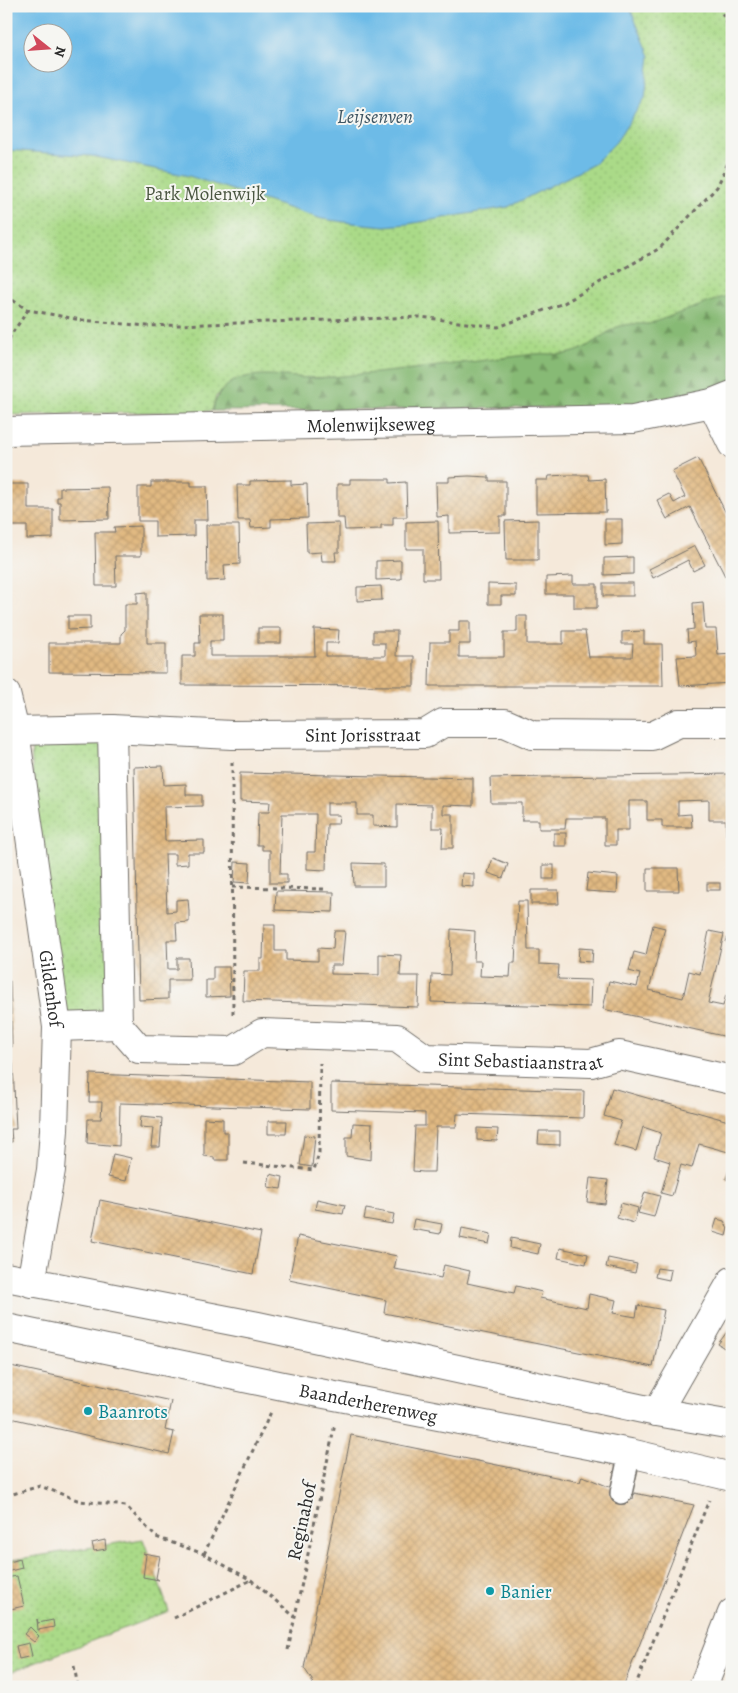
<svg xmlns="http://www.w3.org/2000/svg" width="738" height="1693" font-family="Alegreya,serif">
<defs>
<pattern id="grass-dots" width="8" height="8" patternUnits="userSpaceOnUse" patternTransform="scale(1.25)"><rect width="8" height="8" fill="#aada88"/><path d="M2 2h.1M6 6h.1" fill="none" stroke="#92bb76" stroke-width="1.8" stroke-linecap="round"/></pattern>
<pattern id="forest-firs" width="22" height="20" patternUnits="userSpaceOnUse" patternTransform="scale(1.25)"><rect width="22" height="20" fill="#87ba74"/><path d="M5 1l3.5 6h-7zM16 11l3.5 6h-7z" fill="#6f975f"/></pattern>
<pattern id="building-cross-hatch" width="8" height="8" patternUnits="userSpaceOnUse" patternTransform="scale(1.25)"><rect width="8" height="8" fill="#e1b982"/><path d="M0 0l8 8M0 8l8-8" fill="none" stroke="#c19f70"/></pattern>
</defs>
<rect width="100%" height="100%" fill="#f6f6f2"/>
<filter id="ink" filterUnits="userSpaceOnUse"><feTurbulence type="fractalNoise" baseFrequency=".02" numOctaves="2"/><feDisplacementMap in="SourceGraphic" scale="10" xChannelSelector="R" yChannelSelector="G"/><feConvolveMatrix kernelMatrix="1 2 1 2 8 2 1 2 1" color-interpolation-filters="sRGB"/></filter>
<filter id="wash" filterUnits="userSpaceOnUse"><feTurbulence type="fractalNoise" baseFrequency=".0096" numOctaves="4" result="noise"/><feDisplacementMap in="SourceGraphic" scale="20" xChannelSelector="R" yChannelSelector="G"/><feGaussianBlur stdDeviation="1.12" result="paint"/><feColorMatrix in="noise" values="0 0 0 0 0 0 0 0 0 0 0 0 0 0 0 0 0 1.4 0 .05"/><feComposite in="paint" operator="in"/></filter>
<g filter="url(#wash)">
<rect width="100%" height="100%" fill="#f5e9da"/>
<g fill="url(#grass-dots)" stroke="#6a825a" fill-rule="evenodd">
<path d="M6,6H732V342L552,373L240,379L216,396L212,411L6,415ZM32,32H62V62H32Z"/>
<polygon points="98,738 103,745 111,1019 63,1020 33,784 31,742"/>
<polygon points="143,1539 169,1611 6,1674 6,1561"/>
</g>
<path fill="url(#forest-firs)" stroke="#597250" d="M732,294V384L713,392L623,407L212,411C226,359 280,379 319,378C338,377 357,374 376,373C429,368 482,360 535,354C545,353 555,355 565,354C585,352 598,337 615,328C625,323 638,324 649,324Z"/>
<path fill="#6dbbe7" stroke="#4c7389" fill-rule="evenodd" d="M6,6H629L650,56L645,98L616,142L594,164L508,207L408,224L385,226L352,223L322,219L189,176L92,156L6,150ZM32,32H62V62H32Z"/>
<g id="blocks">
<g fill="url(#building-cross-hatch)">
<polygon points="698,458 732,525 732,572 725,576 690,507 667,519 657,500 669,494 674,503 685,497 672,471"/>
<polygon points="568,475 588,475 589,480 605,479 606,512 536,513 536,480 548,480 549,476"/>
<polygon points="469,476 489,477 489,481 506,481 506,516 500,516 500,532 449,533 449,516 437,517 436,482 449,482 449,477"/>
<polygon points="350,479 390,479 390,483 406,482 407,517 393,517 393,525 381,525 381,529 345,530 344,518 337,518 337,484 350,484"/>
<polygon points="291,480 291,485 307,484 308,518 271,519 271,527 251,528 250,520 238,520 237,485 250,485 250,481"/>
<polygon points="151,482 191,482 191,486 207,486 208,520 194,520 194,536 155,537 155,521 138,521 138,487 151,487"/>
<polygon points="6,484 28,484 28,509 53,509 53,538 27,539 27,526 6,526"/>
<polygon points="108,487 109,519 60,520 60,502 57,502 57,497 60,497 60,488"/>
<polygon points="605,519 622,519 622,544 605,545"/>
<polygon points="538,520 538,560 506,560 505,521"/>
<polygon points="438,521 439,579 423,579 423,549 406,549 406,522"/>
<polygon points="339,523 339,552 335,552 336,561 322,561 321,552 307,553 306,524"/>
<polygon points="206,525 239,525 240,564 224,565 225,580 207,581"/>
<polygon points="141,526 141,556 115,556 116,586 96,586 95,532 115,532 114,527"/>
<polygon points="695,546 705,565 693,571 688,560 653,578 649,569"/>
<polygon points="633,557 633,574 604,575 604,558"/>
<polygon points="401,560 401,579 376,580 376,561"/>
<polygon points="573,576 573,584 597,584 597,608 574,608 574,594 546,594 546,577"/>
<rect x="603" y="583" width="30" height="13"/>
<polygon points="488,584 516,585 516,596 501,596 501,604 488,604"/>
<polygon points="381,586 382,600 357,601 357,587"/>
<polygon points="147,592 147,643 166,643 166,673 49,672 49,643 121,643 121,634 125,630 125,604 137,604 137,593"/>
<polygon points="703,602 705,629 716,629 718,655 732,654 732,683 680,686 677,657 696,656 695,641 688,642 687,630 694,629 693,603"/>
<polygon points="199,614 223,614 223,641 210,641 210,656 315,656 314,629 339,630 338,643 326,643 326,656 385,656 385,643 373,643 373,631 397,631 396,656 414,656 414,686 182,685 182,656 195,656 195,643 200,643"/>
<polygon points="68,616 90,616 90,629 68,630"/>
<polygon points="517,616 527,616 527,644 563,644 563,631 585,631 589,657 632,657 633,644 622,644 622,632 644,631 644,644 662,644 663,686 429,686 430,642 449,642 449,631 459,631 459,621 470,621 470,644 459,644 459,657 504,657 504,632 517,632"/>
<rect x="258" y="628" width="23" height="15"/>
<polygon points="163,766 164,785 186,784 186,795 202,795 202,806 164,807 165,841 204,840 204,853 188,853 188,864 175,865 175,854 165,854 167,912 176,911 176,900 188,899 189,911 189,922 176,923 177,940 167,940 168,969 177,969 177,958 189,958 190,980 168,980 168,999 139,1000 134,767"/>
<polygon points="240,773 473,778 473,806 443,805 443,814 453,814 453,848 442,848 443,828 432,828 432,805 397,804 397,827 373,826 373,815 357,815 357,803 327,803 327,815 339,815 338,824 327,824 326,870 307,869 307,852 315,852 316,814 282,814 280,874 287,874 287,883 270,883 270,850 262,850 262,845 257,845 258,812 269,812 270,802 240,801"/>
<polygon points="732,774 732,835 726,835 726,820 709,820 709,800 678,801 678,815 691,814 692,827 662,827 662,820 647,820 647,801 629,801 629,830 616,830 616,845 605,845 605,818 566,818 565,829 539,829 539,820 522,820 522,803 491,803 490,778"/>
<rect x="554" y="833" width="12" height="13"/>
<polygon points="493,858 508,864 503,878 488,873"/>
<polygon points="235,862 250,863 249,883 234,882"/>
<polygon points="353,863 384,864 384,886 354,886"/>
<rect x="543" y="865" width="11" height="14"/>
<polygon points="647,868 678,868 679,891 647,891"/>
<polygon points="462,873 474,874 474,887 461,886"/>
<polygon points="588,873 618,876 617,893 586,891"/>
<rect x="707" y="883" width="13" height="7"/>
<polygon points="531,890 558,890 559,904 531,904"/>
<polygon points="276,891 334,892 333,912 275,910"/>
<polygon points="518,901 527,901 528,950 539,950 539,964 559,965 558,979 591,980 590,1007 431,1002 432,974 450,975 451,929 475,931 474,961 481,961 480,976 510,977 511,963 515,963"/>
<polygon points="264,925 275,925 275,951 286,951 286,960 318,961 318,948 333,949 334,931 345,931 342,965 331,965 331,974 379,975 379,954 401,955 400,976 419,976 418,1007 243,1001 244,971 260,971 260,959 263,959"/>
<polygon points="653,925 665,928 649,990 683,998 689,971 700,974 709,931 724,934 708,1003 723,1006 726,995 732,996 732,1038 603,1009 609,981 637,987 640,974 629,971 634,952 646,955"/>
<polygon points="730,929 732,929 732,943 726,942"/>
<polygon points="579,948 593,949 592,962 578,961"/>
<polygon points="213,967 229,967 230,996 206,997 206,980 213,980"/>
<polygon points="10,981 12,1047 6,1047 6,982"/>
<polygon points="6,1064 13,1064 16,1129 11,1129 12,1142 6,1142"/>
<polygon points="90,1074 310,1082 310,1109 120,1103 119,1146 87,1143 88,1119 101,1119 102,1102 89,1102"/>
<polygon points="331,1083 584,1091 583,1118 457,1114 456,1127 436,1127 434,1172 423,1172 413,1171 415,1126 425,1126 425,1113 331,1110"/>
<polygon points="612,1088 732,1122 732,1153 699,1144 692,1168 681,1165 672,1196 661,1193 670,1162 654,1157 661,1133 643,1127 636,1151 614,1145 621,1121 604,1116"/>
<polygon points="141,1116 162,1118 160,1147 151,1147 153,1128 140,1127"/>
<polygon points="204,1118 223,1119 223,1132 228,1132 228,1160 214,1160 214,1157 204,1156"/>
<polygon points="268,1121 287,1121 286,1134 268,1134"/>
<polygon points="353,1123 372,1124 371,1160 346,1156 346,1137 352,1137"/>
<polygon points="477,1128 498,1129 497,1141 477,1140"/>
<polygon points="539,1131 560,1131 560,1145 538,1144"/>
<polygon points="304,1135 315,1136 312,1167 300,1165"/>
<polygon points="113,1154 131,1158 126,1181 108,1177"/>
<polygon points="731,1163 732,1163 732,1181 726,1179"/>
<polygon points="270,1174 283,1177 281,1189 268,1187"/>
<polygon points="590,1178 608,1180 605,1204 587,1202"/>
<polygon points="645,1192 660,1196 654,1217 638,1213"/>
<polygon points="317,1199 345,1205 343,1214 315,1209"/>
<polygon points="100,1200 261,1233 253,1274 92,1241"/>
<polygon points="621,1203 638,1208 634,1223 617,1218"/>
<polygon points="366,1209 394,1214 392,1224 364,1219"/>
<polygon points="414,1219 442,1224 440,1234 412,1229"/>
<polygon points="717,1219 724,1221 728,1228 726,1236 713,1232"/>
<polygon points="462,1228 491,1234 489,1244 460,1238"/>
<polygon points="298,1236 397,1256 394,1269 418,1273 441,1278 444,1265 470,1271 467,1283 490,1288 514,1293 516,1286 542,1292 540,1298 587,1308 589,1294 616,1300 613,1313 636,1317 638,1305 664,1310 653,1367 384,1313 386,1300 289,1280"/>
<polygon points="511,1238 540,1244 538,1254 510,1248"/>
<polygon points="560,1248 588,1254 586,1264 558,1258"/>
<polygon points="608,1258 637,1264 635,1273 606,1267"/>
<polygon points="657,1268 671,1270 669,1280 655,1277"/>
<polygon points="732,1325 732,1353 718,1344"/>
<polygon points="6,1365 171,1401 165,1430 174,1432 169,1454 6,1417"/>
<polygon points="351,1435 580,1482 582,1476 612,1488 610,1494 633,1499 634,1493 694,1505 623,1687 313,1687 312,1680 304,1668"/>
<polygon points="105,1540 106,1549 94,1551 92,1543"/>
<polygon points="143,1553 160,1556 156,1578 159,1580 143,1577 146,1555"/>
<polygon points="20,1559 22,1568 6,1572 6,1563"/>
<polygon points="17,1576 24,1606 6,1610 6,1578"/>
<polygon points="37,1619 38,1623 53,1620 54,1627 38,1630"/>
<polygon points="30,1627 39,1636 34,1642 24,1634"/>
<polygon points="29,1643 32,1656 19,1659 16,1646"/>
</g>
</g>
</g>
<g filter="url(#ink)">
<use href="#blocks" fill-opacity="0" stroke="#726e68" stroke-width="1"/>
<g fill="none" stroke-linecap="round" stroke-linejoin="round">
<g stroke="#726e68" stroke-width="24">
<polyline id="pedestrian" points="621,1493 630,1453"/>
</g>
<g stroke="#726e68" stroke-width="30">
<g id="minor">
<polyline points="712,403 732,444"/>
<path id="s1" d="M6,431L633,419L712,403L732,395"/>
<path id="s2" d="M6,694L15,731L57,1027L54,1130L51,1170L31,1283"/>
<polyline points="112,729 118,1025"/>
<path id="s3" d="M15,731L112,729L232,735L425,734L443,723H505L532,735L652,736L679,723H732"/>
<path id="s4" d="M57,1027L118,1025L139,1049L233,1051L262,1033L397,1038L425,1058L591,1063L619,1055L732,1080"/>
<polyline points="6,1277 258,1326 657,1412 732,1425"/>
<path id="s5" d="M6,1328L283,1386L630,1453L732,1477"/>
<polyline points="657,1412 732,1281"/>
<polyline points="703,1687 732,1613"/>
</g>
</g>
<g stroke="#726e68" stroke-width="3" stroke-dasharray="4 4" stroke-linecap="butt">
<polyline points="719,6 732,34"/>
<polyline points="6,296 28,310 81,320 147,326 420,317 498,327 564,303 660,248 717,187 732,154"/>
<polyline points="6,347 11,335 28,310"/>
<polyline points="232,762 233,1018"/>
<polyline points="232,887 324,889"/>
<polyline points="244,1163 314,1170 319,1153 320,1063"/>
<polyline points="6,1496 40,1486 80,1501 126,1506 156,1537 204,1554 251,1580 295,1617"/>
<polyline points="204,1554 271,1412"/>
<polyline points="174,1618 251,1580"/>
<polyline points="288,1650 335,1424"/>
<polyline points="74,1666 78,1687"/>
<polyline points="635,1687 709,1500"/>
</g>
<use href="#pedestrian" stroke="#fff" stroke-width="21"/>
<use href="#minor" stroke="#fff" stroke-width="28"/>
</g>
</g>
<g fill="#0f9aa8" stroke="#f6f6f2" stroke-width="2">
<circle cx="88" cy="1411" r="5"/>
<circle cx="490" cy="1591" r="5"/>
</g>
<g text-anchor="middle" stroke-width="4" stroke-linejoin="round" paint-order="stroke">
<g font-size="19" fill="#4b5742" stroke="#f6f6f2">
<text x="205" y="200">Park Molenwijk</text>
</g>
<g font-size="19" fill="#2b2b2b" stroke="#f6f6f2">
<text dy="7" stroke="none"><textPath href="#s1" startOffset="365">Molenwijkseweg</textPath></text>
<text dy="7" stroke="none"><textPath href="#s3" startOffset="348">Sint Jorisstraat</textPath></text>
<text dy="7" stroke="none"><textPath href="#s2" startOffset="298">Gildenhof</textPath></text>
<text dy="7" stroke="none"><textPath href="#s4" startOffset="486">Sint Sebastiaanstraat</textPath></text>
<text dy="7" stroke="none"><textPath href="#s5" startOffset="370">Baanderherenweg</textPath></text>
<text transform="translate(301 1521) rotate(-78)" y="7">Reginahof</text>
</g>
<g font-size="19" fill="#0d838f" stroke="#f6f6f2" text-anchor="start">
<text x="98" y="1418">Baanrots</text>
<text x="500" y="1598">Banier</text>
</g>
<g font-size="20" font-style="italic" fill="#3f5663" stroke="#f6f6f2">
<text x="375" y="123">Leijsenven</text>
</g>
</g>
<rect width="738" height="1693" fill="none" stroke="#f6f6f2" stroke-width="25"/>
<g transform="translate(48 48) rotate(107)"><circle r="24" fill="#f6f6f2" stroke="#a5a5a2"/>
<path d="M0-4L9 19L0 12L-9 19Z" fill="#d1495b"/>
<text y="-8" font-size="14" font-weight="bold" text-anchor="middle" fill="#2b2b2b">N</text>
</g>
</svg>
